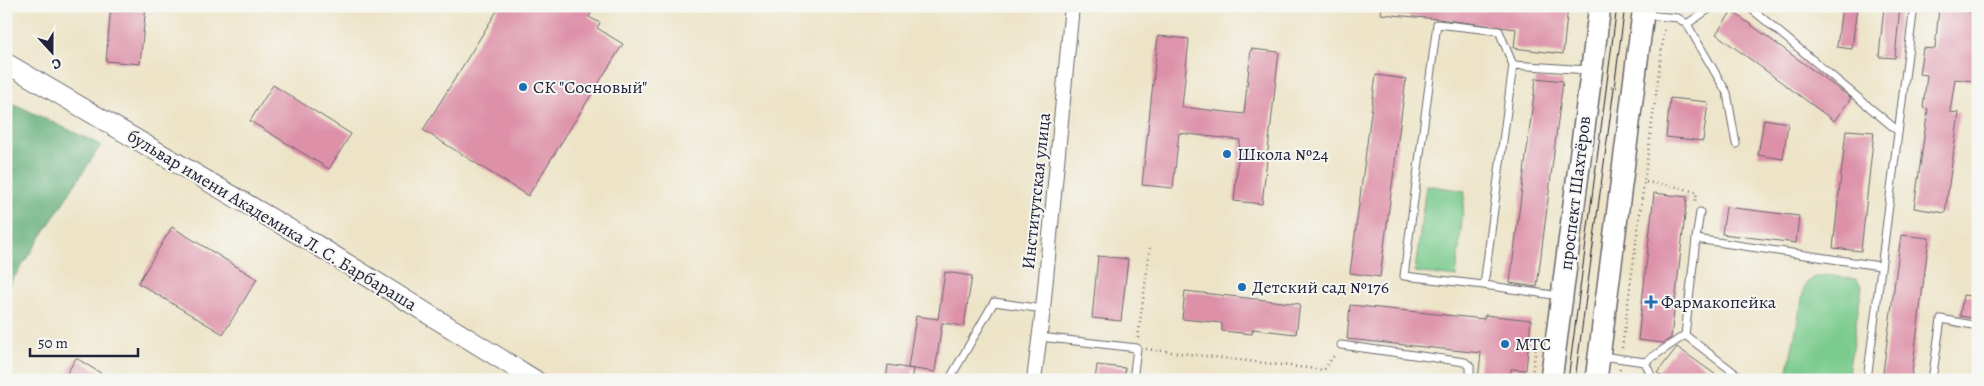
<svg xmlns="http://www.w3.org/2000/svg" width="1984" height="386" font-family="Alegreya,serif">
<rect width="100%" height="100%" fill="#f6f6f2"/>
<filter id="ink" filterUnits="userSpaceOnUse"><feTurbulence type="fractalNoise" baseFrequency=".02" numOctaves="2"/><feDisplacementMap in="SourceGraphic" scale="10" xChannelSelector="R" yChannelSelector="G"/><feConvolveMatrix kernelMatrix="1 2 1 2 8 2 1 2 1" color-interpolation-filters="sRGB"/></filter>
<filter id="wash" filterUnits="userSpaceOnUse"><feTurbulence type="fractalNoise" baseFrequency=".0096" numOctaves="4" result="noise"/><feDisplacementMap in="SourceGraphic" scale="20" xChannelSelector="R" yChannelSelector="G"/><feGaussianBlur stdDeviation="1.12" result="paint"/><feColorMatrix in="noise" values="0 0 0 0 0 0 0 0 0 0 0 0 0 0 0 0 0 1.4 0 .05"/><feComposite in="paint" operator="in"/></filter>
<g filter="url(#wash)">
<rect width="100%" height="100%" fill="#ede4c7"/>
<g fill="#7acb8d" stroke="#4e7664">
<polygon points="1426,185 1465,191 1456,277 1415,272"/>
<polygon points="1825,275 1856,279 1862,286 1847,380 1786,380 1805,284 1813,278"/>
</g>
<polygon fill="#63af78" stroke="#42685a" points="6,100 101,145 6,290"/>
<g id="blocks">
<g fill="#dd90a8">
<polygon points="111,6 146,6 140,64 106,61"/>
<polygon points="500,6 595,6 589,17 600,23 597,28 623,44 528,196 423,130"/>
<polygon points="1382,6 1568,6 1563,54 1514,48 1516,29 1438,19 1381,14"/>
<polygon points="1842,6 1857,6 1852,49 1837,47"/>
<polygon points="1884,6 1900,6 1895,58 1879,57"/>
<polygon points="1939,8 1978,13 1978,52 1973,81 1955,79 1950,112 1959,113 1945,213 1914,208 1928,109 1923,108 1927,75 1919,74 1923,48 1935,49"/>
<polygon points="1732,11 1851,98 1834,121 1716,34"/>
<polygon points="1158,36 1189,39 1182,107 1244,114 1251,49 1279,52 1262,204 1234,201 1240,140 1179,133 1173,188 1142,185"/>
<polygon points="1376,75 1406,79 1380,277 1350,273"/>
<polygon points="1536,78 1563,81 1537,287 1510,283"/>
<polygon points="273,85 351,134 329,169 250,121"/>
<polygon points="1670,98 1708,102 1703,141 1666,137"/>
<polygon points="1764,119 1788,123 1783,159 1758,155"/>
<polygon points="1846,130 1874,132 1861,251 1833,248"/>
<polygon points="1654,193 1687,197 1671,338 1663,343 1638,340"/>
<polygon points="1726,207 1799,216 1796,243 1722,234"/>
<polygon points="172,227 257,279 223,334 138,283"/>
<polygon points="1901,235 1929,238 1911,380 1882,380"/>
<polygon points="1098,256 1128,259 1121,321 1092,318"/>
<polygon points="945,272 972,276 964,326 942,323 935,372 908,368 916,316 938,319"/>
<polygon points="1185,291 1300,304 1296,334 1253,329 1252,334 1222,331 1222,323 1182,319"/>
<polygon points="1963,295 1978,297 1978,319 1960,316"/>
<polygon points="1350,305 1484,319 1485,315 1531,320 1526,370 1511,369 1510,380 1478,380 1481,353 1347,339"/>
<polygon points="1677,347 1723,380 1667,380 1657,373"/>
<polygon points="76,358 112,380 63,380"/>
<polygon points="888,365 913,369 911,380 886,380"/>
<polygon points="1097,365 1125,368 1124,380 1095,380"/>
</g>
</g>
</g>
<g filter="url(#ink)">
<use href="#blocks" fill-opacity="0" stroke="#69666c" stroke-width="1"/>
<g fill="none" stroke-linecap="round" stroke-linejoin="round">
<g stroke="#69666c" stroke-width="9">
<g id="lane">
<polyline points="1748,6 1898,131"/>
<polyline points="1975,6 1978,7"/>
<polyline points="1646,15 1678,18 1687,24 1727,93 1736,144"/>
<polyline points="1687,24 1713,6"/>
<polyline points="1513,65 1499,31 1437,24 1404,276 1484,285 1513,65 1588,70"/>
<polyline points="1696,239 1700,212"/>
<polyline points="1484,285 1560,296"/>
<polyline points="1685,335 1696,239 1880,266"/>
<polyline points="1040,337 1137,348 1133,380"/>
<polyline points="1341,345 1465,362 1470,366 1470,380"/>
<polyline points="1602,356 1645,362 1653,380"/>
<polyline points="1645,362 1685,335 1744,380"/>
<polyline points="949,380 994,302 1043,309"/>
<polyline points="1867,380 1914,6"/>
<polyline points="1932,380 1941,319 1978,326"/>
</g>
</g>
<g stroke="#69666c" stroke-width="16">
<polyline id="street" points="1034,380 1043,309 1072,6"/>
</g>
<g stroke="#69666c" stroke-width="21">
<polyline id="secondary" points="6,63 315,244 535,380"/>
</g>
<g stroke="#69666c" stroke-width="24">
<g id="primary">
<polyline points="1551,380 1600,6"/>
<polyline points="1596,380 1644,6"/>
</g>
</g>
<g stroke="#69666c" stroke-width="2.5" stroke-dasharray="1 4" stroke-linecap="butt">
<polyline points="1606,86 1618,87"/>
<polyline points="1646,182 1684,188 1687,190 1697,192 1695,202"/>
<polyline points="1138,338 1150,248"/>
<polyline points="1622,348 1665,26"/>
<polyline points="1146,349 1324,370 1335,354"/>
<polyline points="1531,380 1538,335"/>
<polyline points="1618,380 1620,368"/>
</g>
<use href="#lane" stroke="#fff" stroke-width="7"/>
<use href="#street" stroke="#fff" stroke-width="14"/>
<use href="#secondary" stroke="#fff" stroke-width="19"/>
<use href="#primary" stroke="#fff" stroke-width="21"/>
<g stroke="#22223b" stroke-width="1">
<polyline points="1568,380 1617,6"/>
<polyline points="1575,380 1625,6"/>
</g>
</g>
</g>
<g fill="#1f6fb2" stroke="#f6f6f2" stroke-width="2">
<circle cx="523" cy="87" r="5"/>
<circle cx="1227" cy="154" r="5"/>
<circle cx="1242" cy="287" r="5"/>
<path d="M1648.5 294.5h5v5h5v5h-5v5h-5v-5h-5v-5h5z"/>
<circle cx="1505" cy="344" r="5"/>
</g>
<g text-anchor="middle" stroke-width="4" stroke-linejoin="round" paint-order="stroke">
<g font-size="18" fill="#22223b" stroke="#f6f6f2" text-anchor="start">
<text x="533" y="93">СК "Сосновый"</text>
<text x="1237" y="160">Школа №24</text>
<text x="1252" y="293">Детский сад №176</text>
<text x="1661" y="308">Фармакопейка</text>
<text x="1515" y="350">МТС</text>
</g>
<g font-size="18" fill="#22223b" stroke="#f6f6f2">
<text transform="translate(1036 191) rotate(-84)" y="6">Институтская улица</text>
<text transform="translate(1575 193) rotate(-83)" y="6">проспект Шахтёров</text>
<text transform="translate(272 220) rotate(31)" y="6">бульвар имени Академика Л. С. Барбараша</text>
</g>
</g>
<rect width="1984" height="386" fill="none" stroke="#f6f6f2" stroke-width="25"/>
<g transform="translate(52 52) rotate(159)" stroke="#f6f6f2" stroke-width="4" paint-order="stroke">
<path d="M0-4L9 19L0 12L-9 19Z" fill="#22223b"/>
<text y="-8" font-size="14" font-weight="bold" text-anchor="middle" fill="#22223b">С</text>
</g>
<path d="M30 348v8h108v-8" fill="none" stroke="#22223b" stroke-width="2.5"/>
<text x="38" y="348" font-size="15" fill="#22223b" stroke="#f6f6f2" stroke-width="4" paint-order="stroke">50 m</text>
</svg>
